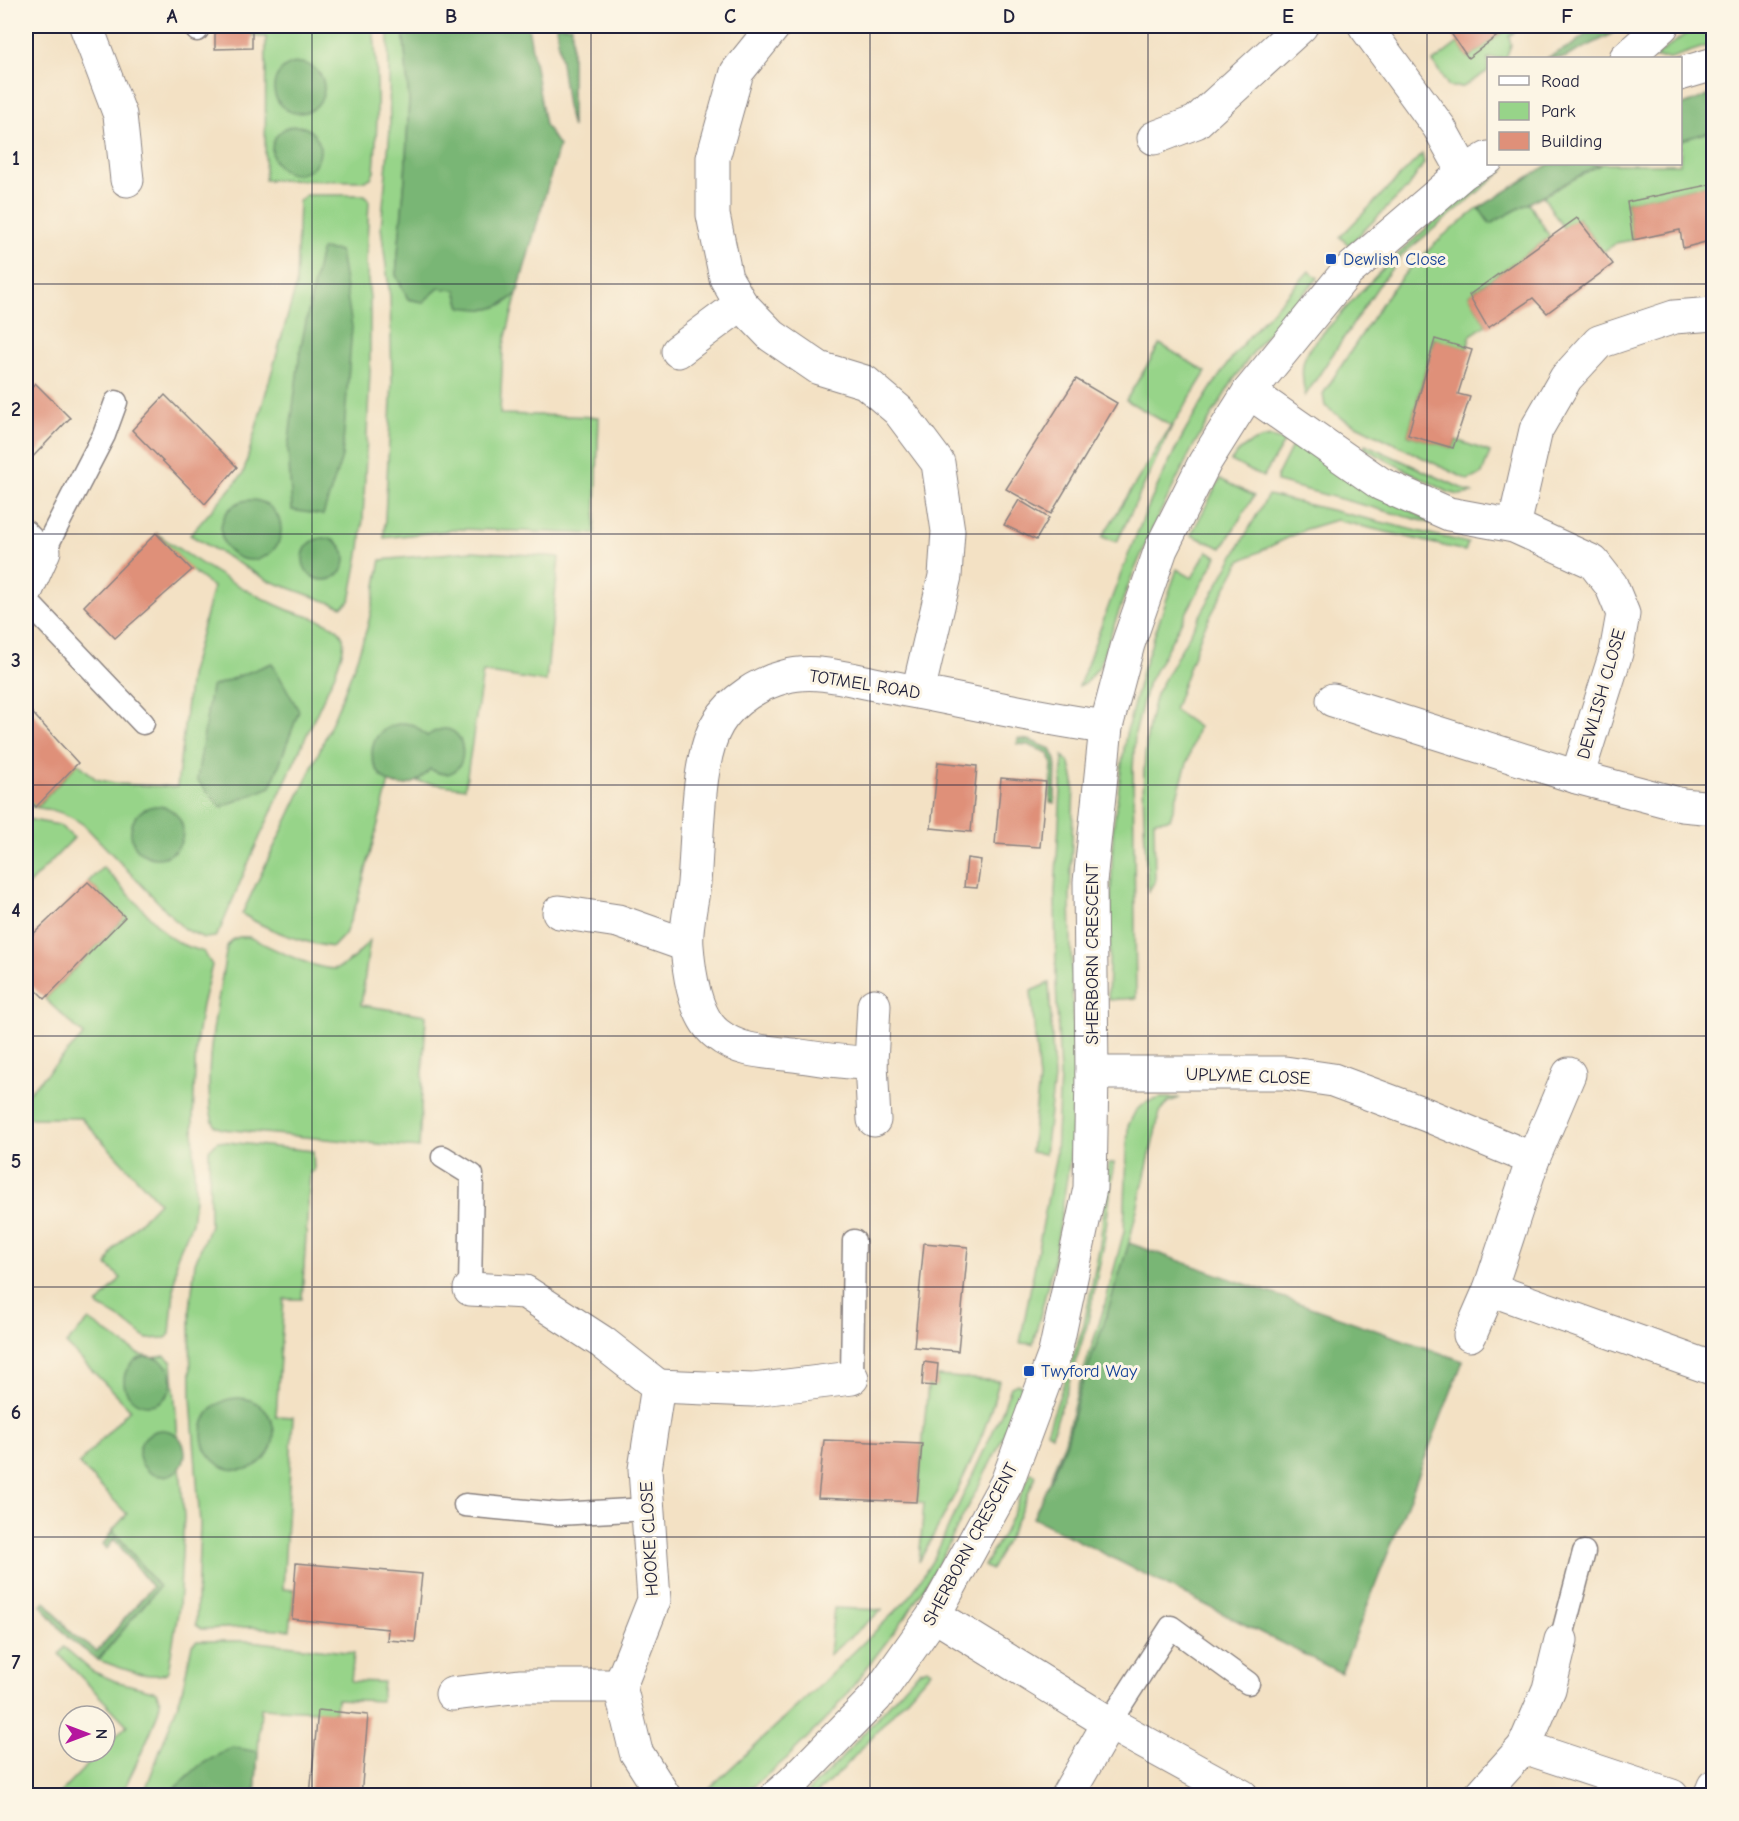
<svg xmlns="http://www.w3.org/2000/svg" width="1739" height="1821" font-family="'Comic Neue',sans-serif">
<rect width="100%" height="100%" fill="#fcf5e5"/>
<filter id="ink" filterUnits="userSpaceOnUse"><feTurbulence type="fractalNoise" baseFrequency=".0167" numOctaves="2"/><feDisplacementMap in="SourceGraphic" scale="12" xChannelSelector="R" yChannelSelector="G"/><feConvolveMatrix kernelMatrix="1 2 1 2 8 2 1 2 1" color-interpolation-filters="sRGB"/></filter>
<filter id="wash" filterUnits="userSpaceOnUse"><feTurbulence type="fractalNoise" baseFrequency=".008" numOctaves="4" result="noise"/><feDisplacementMap in="SourceGraphic" scale="24" xChannelSelector="R" yChannelSelector="G"/><feGaussianBlur stdDeviation="1.35" result="paint"/><feColorMatrix in="noise" values="0 0 0 0 0 0 0 0 0 0 0 0 0 0 0 0 0 1.4 0 .05"/><feComposite in="paint" operator="in"/></filter>
<g filter="url(#wash)">
<rect width="100%" height="100%" fill="#f3e1c4"/>
<g fill="#97d489" stroke="#5c7b62" stroke-width="1.5">
<path d="M252,26H373C379,78 378,120 374,172L371,178L365,181L265,180L266,37L252,36Z"/>
<polygon points="388,26 403,26 409,100 405,179 396,275 408,299 423,302 439,288 456,290 461,307 503,305 517,294 503,348 500,414 599,417 595,534 461,529 384,538 392,381 390,297 381,227 390,130"/>
<polygon points="1511,26 1524,26 1509,36 1511,45 1506,58 1488,58 1488,71 1463,87 1449,87 1433,62 1458,43 1468,58"/>
<polygon points="1696,26 1713,26 1713,44 1671,58 1654,58"/>
<polygon points="1713,131 1713,184 1627,202 1633,240 1616,243 1603,252 1578,218 1563,228 1543,196 1601,164 1680,164 1681,140"/>
<polygon points="1422,154 1424,163 1409,186 1349,245 1340,237"/>
<path d="M1506,169L1402,255L1379,285L1305,396C1303,383 1300,367 1306,355C1312,343 1329,327 1338,317C1388,260 1442,209 1506,169Z"/>
<polygon points="306,195 365,195 369,201 366,263 370,298 370,371 363,518 360,549 350,601 342,607 267,580 190,535 243,474 296,286 299,201"/>
<polygon points="1529,203 1550,237 1469,295 1486,325 1471,335 1467,349 1434,339 1408,435 1453,448 1456,440 1490,452 1482,474 1468,480 1342,418 1325,406 1323,394 1388,294 1408,270 1443,236 1479,208 1490,224"/>
<path d="M1309,271L1318,278L1265,336L1234,379L1195,443L1155,523L1129,583L1099,667L1085,683L1079,686C1119,579 1155,469 1220,375C1245,337 1279,304 1309,271Z"/>
<polygon points="1160,344 1206,372 1172,426 1117,542 1102,537 1171,426 1126,400"/>
<path d="M1271,437L1285,441L1263,477L1231,461C1241,446 1253,440 1271,437Z"/>
<polygon points="1293,444 1300,447 1434,524 1277,482 1277,476"/>
<polygon points="1365,444 1472,493 1459,495 1448,492 1364,448"/>
<polygon points="1220,479 1254,496 1222,548 1191,535"/>
<path d="M1268,495L1468,543L1465,551L1336,520L1306,529L1240,561L1202,632L1174,710L1198,727L1170,819L1154,821L1155,881L1148,892C1144,823 1137,761 1156,694Z"/>
<path d="M156,533C198,563 241,590 288,610C302,616 335,621 342,635C347,645 339,660 336,671L253,852L220,930L215,937L204,938L184,929L84,825C64,811 50,809 26,806V796L37,807L78,763L96,779L119,784L177,787L190,676L213,587L191,570Z"/>
<path d="M471,551L559,557L546,682L483,672L465,788L390,778L358,900L345,934L333,947C302,943 268,930 242,914C286,820 336,727 367,628C373,606 376,583 381,560Z"/>
<polygon points="1207,551 1217,556 1147,686 1135,733 1133,770 1136,998 1108,1000 1113,830 1126,734 1142,672 1177,569 1192,578"/>
<polygon points="1063,756 1070,764 1074,782 1070,897 1074,1075 1070,1158 1054,1260 1033,1344 1020,1343 1056,1155 1060,1077 1056,981 1055,891"/>
<polygon points="26,819 59,825 74,838 26,887"/>
<polygon points="103,867 168,936 181,944 204,952 212,965 202,1005 196,1044 193,1120 195,1198 192,1223 177,1257 170,1334 166,1338 147,1339 124,1321 97,1305 121,1278 107,1265 114,1249 159,1202 81,1118 26,1118 26,1095 84,1035 45,999 125,917 88,882"/>
<path d="M239,937H249C266,945 322,974 338,968C350,963 362,950 370,939L361,1005L426,1015L419,1148L222,1129L215,1126C209,1114 210,1102 209,1089C208,1041 220,994 227,946L232,940Z"/>
<polygon points="1049,983 1054,1078 1045,1154 1031,1152 1039,1080 1031,991"/>
<polygon points="1161,1098 1180,1098 1168,1102 1160,1112 1129,1243 1103,1326 1079,1393 1067,1442 1048,1487 1051,1475 1065,1441 1077,1392 1104,1308 1124,1231 1128,1126 1136,1110 1147,1102"/>
<polygon points="218,1141 313,1151 314,1171 310,1172 302,1299 284,1299 276,1416 293,1417 283,1589 294,1590 290,1630 250,1627 202,1629 196,1625 200,1524 191,1397 190,1310 195,1263 210,1225 209,1150"/>
<polygon points="1109,1163 1114,1163 1104,1244 1087,1326 1052,1435 1047,1432 1084,1325 1100,1244"/>
<path d="M89,1320L138,1354L152,1358L165,1356L172,1362L184,1517L179,1607L168,1672C150,1682 117,1666 98,1660L159,1587L113,1530L127,1514L79,1464L130,1409L66,1344Z"/>
<path d="M937,1376L999,1381C984,1445 950,1505 919,1562L924,1503L917,1502L928,1385L936,1386Z"/>
<polygon points="1017,1384 1023,1387 998,1448 940,1561 906,1616 834,1711 786,1759 743,1795 702,1795 821,1684 909,1598 934,1558 1001,1414 1011,1387"/>
<polygon points="1031,1472 1036,1475 1013,1529 991,1570 984,1566 1008,1525"/>
<polygon points="834,1608 882,1610 829,1655"/>
<polygon points="197,1641 250,1641 354,1653 351,1681 383,1682 381,1701 337,1699 336,1712 261,1708 255,1795 143,1796 181,1695 192,1645"/>
<path d="M64,1647L92,1671L115,1681L156,1692C157,1694 159,1698 160,1701C161,1714 129,1779 121,1795H58L100,1752H105V1747L127,1725L59,1654Z"/>
<polygon points="927,1668 931,1671 843,1769 815,1795 803,1796 837,1763 911,1680 920,1671"/>
</g>
<g fill="#79b675" stroke="#4e6c58" stroke-width="1.5">
<path d="M403,26H528L545,125L559,146L517,294C494,312 488,311 461,307L456,290L439,288L423,302L408,299L396,275L405,179L409,100Z"/>
<polygon points="556,26 572,26 572,128 567,106"/>
<polygon points="1596,26 1623,26 1608,36 1564,58 1547,58 1572,45"/>
<circle cx="299" cy="88" r="25"/>
<polygon points="1713,93 1713,131 1681,140 1681,106"/>
<circle cx="296" cy="150" r="24"/>
<polygon points="1549,164 1601,164 1490,224 1479,208"/>
<polygon points="321,249 340,251 352,327 342,457 323,515 292,510 288,448 300,351"/>
<circle cx="251" cy="530" r="30"/>
<circle cx="324" cy="559" r="21"/>
<polygon points="272,663 299,711 271,787 221,807 197,780 211,687"/>
<path d="M404,723L414,725L427,736C472,704 476,795 430,769C387,822 339,731 404,723Z"/>
<polygon points="1018,739 1029,740 1051,749 1056,760 1055,803 1050,802 1052,762 1048,753 1028,745 1017,744"/>
<circle cx="157" cy="832" r="26"/>
<polygon points="1129,1243 1463,1361 1341,1673 1033,1518 1067,1442 1079,1393 1103,1326"/>
<circle cx="148" cy="1381" r="24"/>
<circle cx="238" cy="1434" r="36"/>
<circle cx="162" cy="1453" r="23"/>
<polygon points="113,1530 159,1587 98,1660 68,1638 41,1605 45,1601 72,1634 97,1651 152,1587 114,1539 107,1549 103,1544"/>
<polygon points="232,1747 258,1752 255,1795 167,1795 200,1765"/>
</g>
<g id="blocks">
<g fill="#df9079">
<polygon points="215,26 252,26 252,48 215,49"/>
<polygon points="1446,26 1502,26 1505,30 1468,58"/>
<polygon points="1713,184 1713,240 1683,248 1680,230 1633,240 1627,202"/>
<polygon points="1577,218 1613,264 1547,313 1533,298 1488,328 1469,295"/>
<polygon points="1435,339 1472,350 1458,394 1470,397 1453,448 1408,435"/>
<polygon points="1076,379 1117,403 1051,514 1006,489"/>
<polygon points="35,383 70,418 26,464 26,394"/>
<polygon points="165,395 237,467 205,504 132,430"/>
<polygon points="1019,500 1049,518 1036,540 1004,525"/>
<polygon points="156,533 192,570 115,638 84,606"/>
<polygon points="26,706 78,763 36,807 26,796"/>
<polygon points="938,762 977,766 971,832 931,828"/>
<polygon points="1001,778 1046,782 1040,847 995,844"/>
<polygon points="967,858 981,860 977,888 964,887"/>
<polygon points="88,882 125,917 45,999 26,980 26,941"/>
<polygon points="924,1243 968,1247 958,1351 914,1347"/>
<polygon points="924,1362 938,1364 936,1386 922,1385"/>
<polygon points="824,1440 922,1444 917,1502 818,1498"/>
<polygon points="296,1563 422,1574 415,1642 387,1640 388,1629 292,1619"/>
<polygon points="318,1710 368,1715 361,1796 310,1796"/>
</g>
</g>
</g>
<g filter="url(#ink)">
<use href="#blocks" fill-opacity="0" stroke="#8a8280" stroke-width="1.5"/>
<g fill="none" stroke-linecap="round" stroke-linejoin="round">
<g stroke="#8a8280" stroke-width="25">
<g id="lane">
<polyline points="197,30 197,26"/>
<polyline points="26,532 44,551 104,435 116,402"/>
<polyline points="26,600 143,723"/>
<polyline points="443,1157 472,1175 470,1289"/>
<polyline points="852,1378 854,1241"/>
<polyline points="465,1505 558,1514 648,1509"/>
<polyline points="1561,1640 1584,1552"/>
<polyline points="1109,1723 1171,1627 1248,1683"/>
</g>
</g>
<g stroke="#8a8280" stroke-width="35">
<g id="street">
<polyline points="86,26 120,115 127,180"/>
<polyline points="774,26 737,72 713,158 713,215 726,278 741,304 772,336 819,368 865,382 899,411 938,463 948,531 945,576 918,692"/>
<polyline points="1365,26 1439,127 1464,172"/>
<polyline points="1626,58 1662,26"/>
<polyline points="1680,74 1714,64"/>
<polyline points="1154,138 1196,122 1301,26"/>
<polyline points="678,351 741,304"/>
<polyline points="1249,392 1381,484 1449,514 1514,526 1593,562 1611,585 1623,614 1616,653 1577,777 1682,805 1714,808"/>
<polyline points="1514,526 1536,430 1566,378 1599,342 1674,317 1714,314"/>
<polyline points="26,591 44,551"/>
<polyline points="1333,700 1577,777"/>
<polyline points="559,912 618,921 686,945"/>
<polyline points="871,1063 874,1005"/>
<polyline points="1092,1073 1285,1073 1333,1080 1427,1115 1533,1159 1490,1289 1714,1369"/>
<path d="M874,1120L871,1063C845,1063 820,1059 794,1055C767,1052 739,1052 717,1034C695,1017 689,973 687,946C685,926 692,903 694,883C698,839 696,759 718,723C732,700 760,683 784,677C814,668 849,679 879,685C955,698 1030,717 1106,727"/>
<polyline points="1533,1159 1569,1074"/>
<polyline points="470,1289 525,1292 602,1342 658,1386 645,1469 654,1600 620,1686 636,1752 664,1796"/>
<polyline points="1470,1335 1490,1289"/>
<polyline points="658,1386 753,1390 852,1378"/>
<polyline points="934,1615 1109,1723 1242,1796"/>
<polyline points="452,1694 521,1686 620,1686"/>
<polyline points="1524,1747 1549,1689 1561,1640"/>
<polyline points="777,1796 792,1783 876,1697 934,1615 1007,1482 1055,1353 1090,1188 1092,1073 1090,882 1106,727 1128,644 1161,549 1205,462 1249,392 1346,273 1464,172 1488,158"/>
<polyline points="1067,1796 1109,1723"/>
<polyline points="1480,1796 1524,1747 1672,1796"/>
<polyline points="1710,1796 1714,1786"/>
</g>
</g>
<use href="#lane" stroke="#fff" stroke-width="22"/>
<use href="#street" stroke="#fff" stroke-width="33"/>
</g>
</g>
<path fill="none" stroke="#22223b" stroke-width="1.5" stroke-opacity="0.55" d="M312,26V1796M591,26V1796M870,26V1796M1148,26V1796M1427,26V1796M26,284H1714M26,534H1714M26,785H1714M26,1036H1714M26,1287H1714M26,1537H1714"/>
<g fill="#1a4fb4" stroke="#fcf5e5" stroke-width="2">
<rect x="1325" y="253" width="12" height="12" rx="3"/>
<rect x="1023" y="1365" width="12" height="12" rx="3"/>
</g>
<g text-anchor="middle" stroke-width="6" stroke-linejoin="round" paint-order="stroke">
<g font-size="18" fill="#164399" stroke="#fcf5e5" text-anchor="start">
<text x="1343" y="265">Dewlish Close</text>
<text x="1041" y="1377">Twyford Way</text>
</g>
<g font-size="18" fill="#22223b" stroke="#fcf5e5">
<text transform="translate(865 684) rotate(9)" y="6">TOTMEL ROAD</text>
<text transform="translate(1601 694) rotate(-74)" y="6">DEWLISH CLOSE</text>
<text transform="translate(1092 954) rotate(-90)" y="6">SHERBORN CRESCENT</text>
<text transform="translate(1248 1076) rotate(2)" y="6">UPLYME CLOSE</text>
<text transform="translate(649 1539) rotate(-93)" y="6">HOOKE CLOSE</text>
<text transform="translate(970 1544) rotate(-62)" y="6">SHERBORN CRESCENT</text>
</g>
</g>
<rect width="1739" height="1821" fill="none" stroke="#fcf5e5" stroke-width="66"/>
<rect x="1487" y="57" width="195" height="108" fill="#fcf5e5" stroke="#a5a1a1" stroke-width="1.5"/>
<rect x="1499" y="76" width="30" height="9" fill="#ffffff" stroke="#a5a1a1" stroke-width="1.5"/>
<text x="1541" y="87" font-size="18" fill="#22223b">Road</text>
<rect x="1499" y="102" width="30" height="18" fill="#97d489" stroke="#a5a1a1" stroke-width="1.5"/>
<text x="1541" y="117" font-size="18" fill="#22223b">Park</text>
<rect x="1499" y="132" width="30" height="18" fill="#df9079" stroke="#a5a1a1" stroke-width="1.5"/>
<text x="1541" y="147" font-size="18" fill="#22223b">Building</text>
<g transform="translate(87 1734) rotate(90)"><circle r="28" fill="#fcf5e5" stroke="#a5a1a1" stroke-width="1.5"/>
<path d="M0-4.5L10 22L0 15L-10 22Z" fill="#b5179e"/>
<text y="-9" font-size="16" font-weight="bold" text-anchor="middle" fill="#22223b">N</text>
</g>
<rect x="33" y="33" width="1673" height="1755" fill="none" stroke="#22223b" stroke-width="2"/>
<g font-size="20" text-anchor="middle" font-weight="bold" fill="#22223b">
<text x="172" y="23">A</text>
<text x="451" y="23">B</text>
<text x="730" y="23">C</text>
<text x="1009" y="23">D</text>
<text x="1288" y="23">E</text>
<text x="1567" y="23">F</text>
<text x="16" y="165">1</text>
<text x="16" y="416">2</text>
<text x="16" y="667">3</text>
<text x="16" y="917">4</text>
<text x="16" y="1168">5</text>
<text x="16" y="1419">6</text>
<text x="16" y="1669">7</text>
</g>
</svg>
